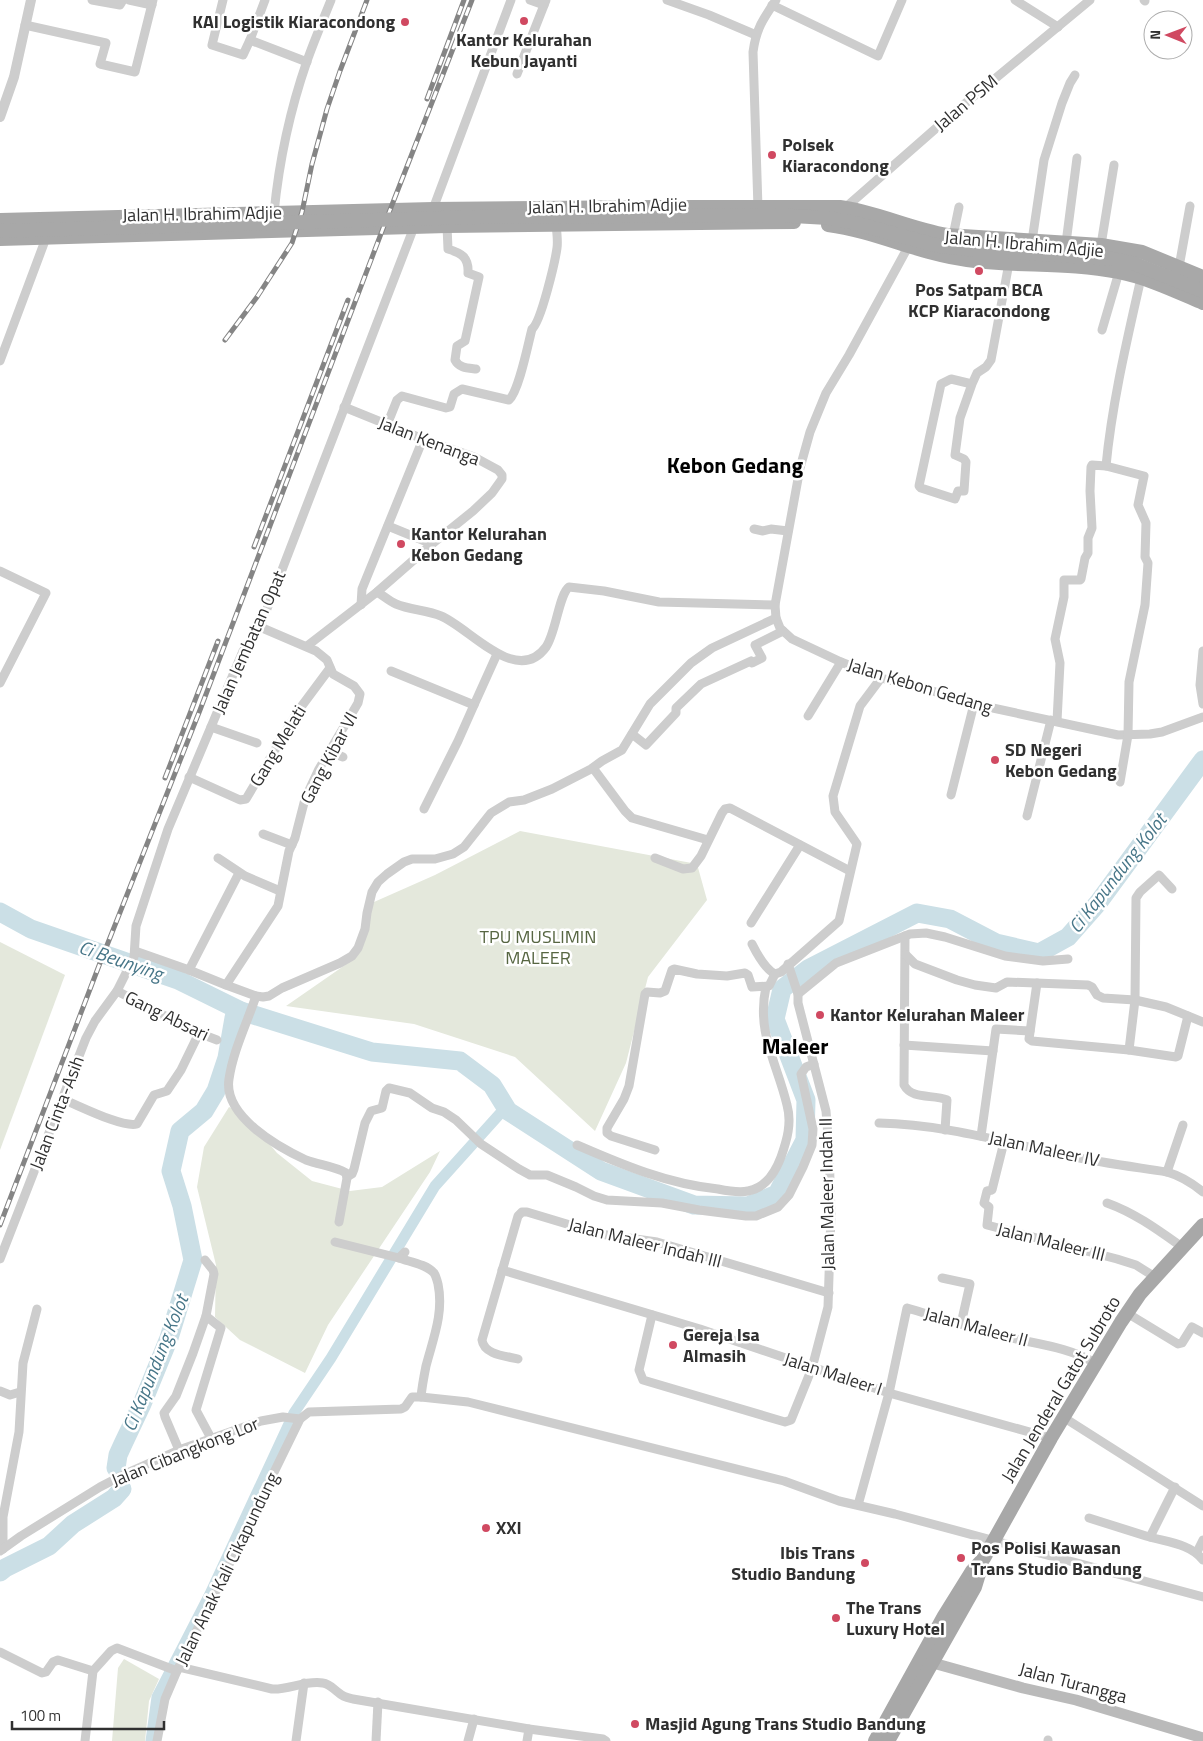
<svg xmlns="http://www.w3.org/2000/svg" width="1203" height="1741" font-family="'Titillium Web',sans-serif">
<rect width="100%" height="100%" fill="#fff"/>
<g fill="#e4e8dc">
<polygon points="520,831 697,864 707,900 648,977 626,1063 595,1131 515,1057 414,1024 286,1006 348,963 374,902 435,875"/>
<polygon points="0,942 65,975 0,1150"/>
<polygon points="229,1107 246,1116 277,1153 312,1181 350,1191 382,1187 440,1151 430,1172 328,1325 305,1373 240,1340 215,1317 216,1265 197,1187 204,1147"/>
<polygon points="124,1659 159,1679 149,1701 145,1741 112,1741 118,1668"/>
</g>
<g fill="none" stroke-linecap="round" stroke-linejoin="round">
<polyline stroke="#cbdfe6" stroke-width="11" points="151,1741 157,1697 210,1594 294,1413 331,1358 435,1186 506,1107"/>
<g stroke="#cbdfe6" stroke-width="19">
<polyline points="0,912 31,929 178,980 241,1011 372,1052 460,1061 492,1085 508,1111 601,1171 694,1205 748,1206 777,1194 805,1140 806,1100 775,1019 782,989 808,969 917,913 950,919 996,943 1039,953 1068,937 1098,903 1203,760"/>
<polyline points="116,1468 118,1455 123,1444 142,1404 169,1338 193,1260 182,1206 171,1171 180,1131 204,1111 216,1091 227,1058 234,1018 241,1011"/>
<polyline points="0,1572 5,1568 49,1546 73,1524 114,1498 122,1489"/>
</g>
<g stroke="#cdcdcd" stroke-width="9">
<polyline points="92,0 120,5 123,0"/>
<polyline points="129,0 152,5"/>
<polyline points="223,0 212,45 243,55 250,40 265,0"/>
<polyline points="530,0 544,5"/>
<polyline points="667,0 709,15 756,35"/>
<polyline points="1015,0 1058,27"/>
<polyline points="1144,0 1145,1"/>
<polyline points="772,5 878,56 902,0"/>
<polyline points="25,25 106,43 100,64 135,72 153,0"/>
<polyline points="250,40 307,62"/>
<polyline points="517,74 546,0"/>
<path d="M758,208L753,52C756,29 763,19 776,0"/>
<polyline points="845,208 950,116 1090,0"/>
<polyline points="433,209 511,0"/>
<path d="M274,213C279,162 290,110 307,61C314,41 323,20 331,0"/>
<path d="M447,226L448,249C461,253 469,257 468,273L479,277L465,341L457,346L455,360C459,368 467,368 476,369"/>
<polyline points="953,236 959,207"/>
<polyline points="1032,241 1044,160 1062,103 1070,83 1075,75"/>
<polyline points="1066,243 1077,158"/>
<polyline points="1101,245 1114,165"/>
<polyline points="908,247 849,355 826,393 810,432 800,468 775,605 776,618 780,628 792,639 841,662 881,678 944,694 974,704 1118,735 1150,734 1162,732 1203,717"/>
<polyline points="1179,267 1190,206"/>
<polyline points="1102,330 1119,272"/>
<polyline points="0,361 46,238"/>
<polyline points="972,384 951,379 941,384 919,486 921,488 955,499 958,491 964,491 966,462 964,459 955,455 960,418 972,384 977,373 986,367 991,360 1009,263"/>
<path d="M387,425L397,400L402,396L446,408L450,407L454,394L462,389L509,400C519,391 528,344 532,329C541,322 555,262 557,248C558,241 557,233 556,225"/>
<polyline points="1106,466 1144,476 1138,505 1146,523 1145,557 1148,563 1145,605 1129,682 1128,735 1120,782"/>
<polyline points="388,526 432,544"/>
<polyline points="754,529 763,531 771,529 788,531"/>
<polyline points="0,571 46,593 0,683"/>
<path d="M377,592C384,596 389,601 396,604C410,610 427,610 441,616C470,628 517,687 546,647C556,633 559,594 569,587L604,591L659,602L775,605"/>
<polyline points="361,605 362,589 423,439"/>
<polyline points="307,646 377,592 432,544 473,511 492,493 502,479 502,475 498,470 474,457 423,439 344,407"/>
<polyline points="1203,651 1200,685 1203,704"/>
<polyline points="391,671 474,705 497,654"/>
<polyline points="808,716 841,662"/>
<path d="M1057,721L1060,663L1055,639L1064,597V580H1080L1081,579L1085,558L1088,553V538L1092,528L1090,491L1091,467L1092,465L1106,466C1112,403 1127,340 1141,278"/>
<polyline points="211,727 257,743"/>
<polyline points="632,734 646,745 676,713 676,708 701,684 751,661 752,663 762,658 755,645 783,631"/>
<polyline points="330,752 343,757"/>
<polyline points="593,768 625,811 632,818 708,840"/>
<polyline points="189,777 240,800 246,799 298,711 330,668"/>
<polyline points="951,795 974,704"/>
<polyline points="424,809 458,741 474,705"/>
<polyline points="1027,816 1051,720"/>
<polyline points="263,834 292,845"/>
<polyline points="218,858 245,876 280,891"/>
<polyline points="655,858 683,869 692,868 701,856 722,813 725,809 730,808 850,871"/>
<polyline points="751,923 800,845"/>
<path d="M905,936L904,1085C912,1100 933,1094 947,1100L945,1130"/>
<path d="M752,944C757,954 765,969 775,974"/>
<polyline points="135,951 189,970 226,985 256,996 263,997 269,996 282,988 340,963 352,956 358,948 365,929 367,913 372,892 378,882 387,874 404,862 412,859 435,859 453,854 464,847 491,813 509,802 524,800 552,789 591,769 602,761 622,750 650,704 691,663 712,648 776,618"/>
<polyline points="906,955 915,964 957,980 975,985 996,988 1007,982 1088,985 1092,987 1097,995 1103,998 1135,1000 1166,1007 1203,1022"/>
<polyline points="189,970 239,873"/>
<polyline points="775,974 781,972 839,921 857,844 835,812 833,796 860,706 881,678"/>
<polyline points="1037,983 1029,1039 1032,1041 1129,1050 1176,1057 1178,1056 1188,1016"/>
<polyline points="226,985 278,906 289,851 295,838 305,799 319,769 358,703 360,694 354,686 333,674 327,660 316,651 260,627"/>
<polyline points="117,991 196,1032 217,1040"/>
<polyline points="798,994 836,963 910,934 926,933 945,937 1005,956 1043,961 1068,959"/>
<path d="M256,996C247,1023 233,1051 229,1079C223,1116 278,1147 306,1160C319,1165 334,1166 346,1173L347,1178L339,1222"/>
<polyline points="904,1045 993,1051"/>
<polyline points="1129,1050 1135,1000 1136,898 1140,892 1159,875 1172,889"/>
<path d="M62,1099C78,1105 122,1128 137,1124L154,1095L167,1091L181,1070L199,1033"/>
<path d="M879,1123C943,1124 1007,1143 1070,1156C1102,1163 1135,1167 1167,1172C1181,1176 1192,1183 1203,1192"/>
<polyline points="981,1136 996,1029 1030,1031"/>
<polyline points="1004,1142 992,1190 987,1191 984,1203 989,1207 987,1225 1117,1259 1136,1265 1155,1277"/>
<path d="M577,1145C623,1165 668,1184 718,1189C728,1191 739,1193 748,1191C766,1188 775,1173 781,1157C787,1140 792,1123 787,1105C777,1063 756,1032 766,987"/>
<polyline points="655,1150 611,1136 607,1133 607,1128 624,1099 629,1086 645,994 647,992 660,993 665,991 672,970 674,969 697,974 727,976 745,973 748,975 752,987 769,986 775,974"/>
<polyline points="1167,1172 1183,1125"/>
<polyline points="347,1177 352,1174 354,1169 365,1123 371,1111 382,1108 386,1091 389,1088 410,1093 432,1108 444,1112 456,1120 481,1144 519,1169 530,1175 547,1175 576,1187 594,1196 607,1200 662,1203 699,1210 746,1216 756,1216 778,1207 789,1195 803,1167 812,1145 813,1129 801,1074 806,1067 814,1064"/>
<path d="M1107,1203C1135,1213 1158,1230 1182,1247"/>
<polyline points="335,1242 399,1258 405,1252"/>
<path d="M399,1258C410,1262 426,1264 434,1273C436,1276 437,1280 438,1284C444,1313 433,1339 426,1366C424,1376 422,1386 421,1397"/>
<polyline points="0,1259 86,1038 95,1021 117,991 134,957 136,926 168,829 243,651 260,627 414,227"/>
<polyline points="502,1270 700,1329 889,1393 1051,1438"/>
<polyline points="942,1278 970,1284 961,1324"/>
<polyline points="1127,1313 1178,1344 1182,1343 1192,1327 1203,1333"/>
<polyline points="652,1315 639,1370 643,1380 785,1422 791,1420 812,1368 828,1307 831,1214 829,1149 826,1111 798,1003 798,994 788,964"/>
<polyline points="206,1316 221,1328 196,1410 211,1438"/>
<path d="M518,1359C506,1356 484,1355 482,1340L518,1216L522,1212H527L600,1234L657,1242L829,1293"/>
<polyline points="0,1391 10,1395 20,1392"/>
<polyline points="1063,1417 1203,1506"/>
<polyline points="179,1450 165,1417 164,1413 176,1396 193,1353 206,1316 214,1274 213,1270 205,1260"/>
<path d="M858,1505L889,1393L907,1308C941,1318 974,1328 1007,1337C1036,1344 1069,1347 1095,1363"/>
<path d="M1089,1518C1108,1524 1127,1530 1146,1536C1165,1542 1190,1543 1203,1560"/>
<polyline points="1150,1537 1175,1487"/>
<polyline points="3,1549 3,1517 19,1432 23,1363 37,1309"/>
<polyline points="0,1551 21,1536 100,1487 127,1473 179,1450 261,1421 283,1417 300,1419"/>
<polyline points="1197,1552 1203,1540"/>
<polyline points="0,1652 42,1673 46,1672 53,1662 58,1660 93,1671"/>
<path d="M179,1667L272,1689C289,1690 305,1680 323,1683C330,1684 333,1689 339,1693C343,1697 349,1698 353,1699L529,1729L603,1739L606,1741"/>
<polyline points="1048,1740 1048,1741"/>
<polyline points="85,1741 93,1671 111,1651 117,1648 177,1671"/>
<polyline points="157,1741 165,1699 177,1671 300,1419 309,1412 401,1409 405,1407 412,1397 421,1397 468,1402 784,1481 839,1501 895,1514 1203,1597"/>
<polyline points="296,1741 304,1683"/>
<polyline points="376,1741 378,1702"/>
<polyline points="468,1741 474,1719"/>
<polyline points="527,1741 529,1729"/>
</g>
<polyline stroke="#cdcdcd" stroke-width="10" points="0,117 14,77 31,0"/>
<polyline stroke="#bababa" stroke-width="11" points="933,1663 1023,1688 1076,1700 1203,1738"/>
<g stroke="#a8a8a8" stroke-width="14">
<path d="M0,220L433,209L658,207H840C874,211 911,229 947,235L1101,245L1142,252L1203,277"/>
<path d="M828,225C876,231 919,254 967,260C1017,267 1068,262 1118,272C1148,278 1175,291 1203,303"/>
<polyline points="0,239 447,226 794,222"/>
<polyline points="875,1741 944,1616 972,1571 984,1558 1051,1438 1121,1322 1140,1294 1203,1225"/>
<polyline points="888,1741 975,1587 982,1564"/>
</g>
<g stroke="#858585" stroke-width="5">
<g id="rail">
<polyline points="427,99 464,0"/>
<polyline points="225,340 257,297 292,243 302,212 312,164 327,109 340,71 367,0"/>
<polyline points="254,547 348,300"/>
<polyline points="165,778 218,641"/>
<polyline points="0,1225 100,963 200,710 390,210 472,0"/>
</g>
</g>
<use href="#rail" stroke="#fff" stroke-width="3" stroke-dasharray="9" stroke-linecap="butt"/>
<polyline stroke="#a8a8a8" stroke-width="14" points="0,231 475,217 775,215 828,218 851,222 939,246 967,249 1113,259 1133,263 1203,291"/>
</g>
<g fill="#d04961" stroke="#fff" stroke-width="2">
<circle cx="524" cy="21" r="5"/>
<circle cx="405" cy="22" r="5"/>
<circle cx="772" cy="155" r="5"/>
<circle cx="979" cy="271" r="5"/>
<circle cx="401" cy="544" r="5"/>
<circle cx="995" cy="760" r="5"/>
<circle cx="820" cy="1015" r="5"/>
<circle cx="673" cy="1345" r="5"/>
<circle cx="486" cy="1528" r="5"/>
<circle cx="961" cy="1558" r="5"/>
<circle cx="865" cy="1563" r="5"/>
<circle cx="836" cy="1618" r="5"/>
<circle cx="635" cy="1724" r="5"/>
</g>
<g text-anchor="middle" stroke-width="5" stroke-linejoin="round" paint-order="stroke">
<g font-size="18" font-weight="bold" fill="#303030" stroke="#fff" text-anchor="start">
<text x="395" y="28" text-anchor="end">KAI Logistik Kiaracondong</text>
<text x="524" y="46" text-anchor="middle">Kantor Kelurahan<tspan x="524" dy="21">Kebun Jayanti</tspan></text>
<text x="782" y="151">Polsek<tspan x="782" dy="21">Kiaracondong</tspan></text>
<text x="979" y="296" text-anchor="middle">Pos Satpam BCA<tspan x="979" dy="21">KCP Kiaracondong</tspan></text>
<text x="411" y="540">Kantor Kelurahan<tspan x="411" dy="21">Kebon Gedang</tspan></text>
<text x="1005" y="756">SD Negeri<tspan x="1005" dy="21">Kebon Gedang</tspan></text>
<text x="830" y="1021">Kantor Kelurahan Maleer</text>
<text x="683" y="1341">Gereja Isa<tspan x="683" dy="21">Almasih</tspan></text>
<text x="496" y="1534">XXI</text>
<text x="971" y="1554">Pos Polisi Kawasan<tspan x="971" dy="21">Trans Studio Bandung</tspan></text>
<text x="855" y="1559" text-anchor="end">Ibis Trans<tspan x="855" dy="21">Studio Bandung</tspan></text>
<text x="846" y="1614">The Trans<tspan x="846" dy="21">Luxury Hotel</tspan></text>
<text x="645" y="1730">Masjid Agung Trans Studio Bandung</text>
</g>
<g font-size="18" fill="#303030" stroke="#fff">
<text transform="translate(966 103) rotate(-40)" y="6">Jalan PSM</text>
<text transform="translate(607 206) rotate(-1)" y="6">Jalan H. Ibrahim Adjie</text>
<text transform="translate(202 214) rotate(-1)" y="6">Jalan H. Ibrahim Adjie</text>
<text transform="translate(1024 244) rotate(5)" y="6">Jalan H. Ibrahim Adjie</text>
<text transform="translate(429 441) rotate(21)" y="6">Jalan Kenanga</text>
<text transform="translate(249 642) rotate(-66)" y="6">Jalan Jembatan Opat</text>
<text transform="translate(920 686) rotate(17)" y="6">Jalan Kebon Gedang</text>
<text transform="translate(278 746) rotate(-59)" y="6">Gang Melati</text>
<text transform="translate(329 758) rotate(-62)" y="6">Gang Kibar VI</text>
<text transform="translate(167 1016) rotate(26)" y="6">Gang Absari</text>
<text transform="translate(57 1113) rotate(-69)" y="6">Jalan Cinta-Asih</text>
<text transform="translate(1044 1149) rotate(12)" y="6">Jalan Maleer IV</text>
<text transform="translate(827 1194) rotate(-91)" y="6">Jalan Maleer Indah II</text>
<text transform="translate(1051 1242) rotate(14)" y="6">Jalan Maleer III</text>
<text transform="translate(645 1243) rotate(14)" y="6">Jalan Maleer Indah III</text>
<text transform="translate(976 1327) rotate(15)" y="6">Jalan Maleer II</text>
<text transform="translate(833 1374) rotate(18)" y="6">Jalan Maleer I</text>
<text transform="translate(1061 1389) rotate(-59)" y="6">Jalan Jenderal Gatot Subroto</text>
<text transform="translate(185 1452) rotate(-22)" y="6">Jalan Cibangkong Lor</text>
<text transform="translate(227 1569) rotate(-64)" y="6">Jalan Anak Kali Cikapundung</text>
<text transform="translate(1073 1683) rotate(15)" y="6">Jalan Turangga</text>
</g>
<g font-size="18" fill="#576642" stroke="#fff">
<text x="538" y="943">TPU MUSLIMIN<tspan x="538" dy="21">MALEER</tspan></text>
</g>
<g font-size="19" font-style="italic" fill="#477688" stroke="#fff">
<text transform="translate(1117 873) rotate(-52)" y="7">Ci Kapundung Kolot</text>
<text transform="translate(121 960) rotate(19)" y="7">Ci Beunying</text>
<text transform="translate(155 1363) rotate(-68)" y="7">Ci Kapundung Kolot</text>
</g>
<g font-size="22" font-weight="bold" fill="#000" stroke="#fff">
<text x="735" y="473">Kebon Gedang</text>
<text x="795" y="1054">Maleer</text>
</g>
</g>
<g transform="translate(1168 35) rotate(271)"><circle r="24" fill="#ffffff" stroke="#acacac"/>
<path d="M0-4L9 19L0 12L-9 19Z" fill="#d04961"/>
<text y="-8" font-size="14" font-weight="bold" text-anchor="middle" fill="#303030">N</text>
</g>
<path d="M12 1721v8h152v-8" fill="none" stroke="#303030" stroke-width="2.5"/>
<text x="20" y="1721" font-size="15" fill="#303030" stroke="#ffffff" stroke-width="4" paint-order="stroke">100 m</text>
</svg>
